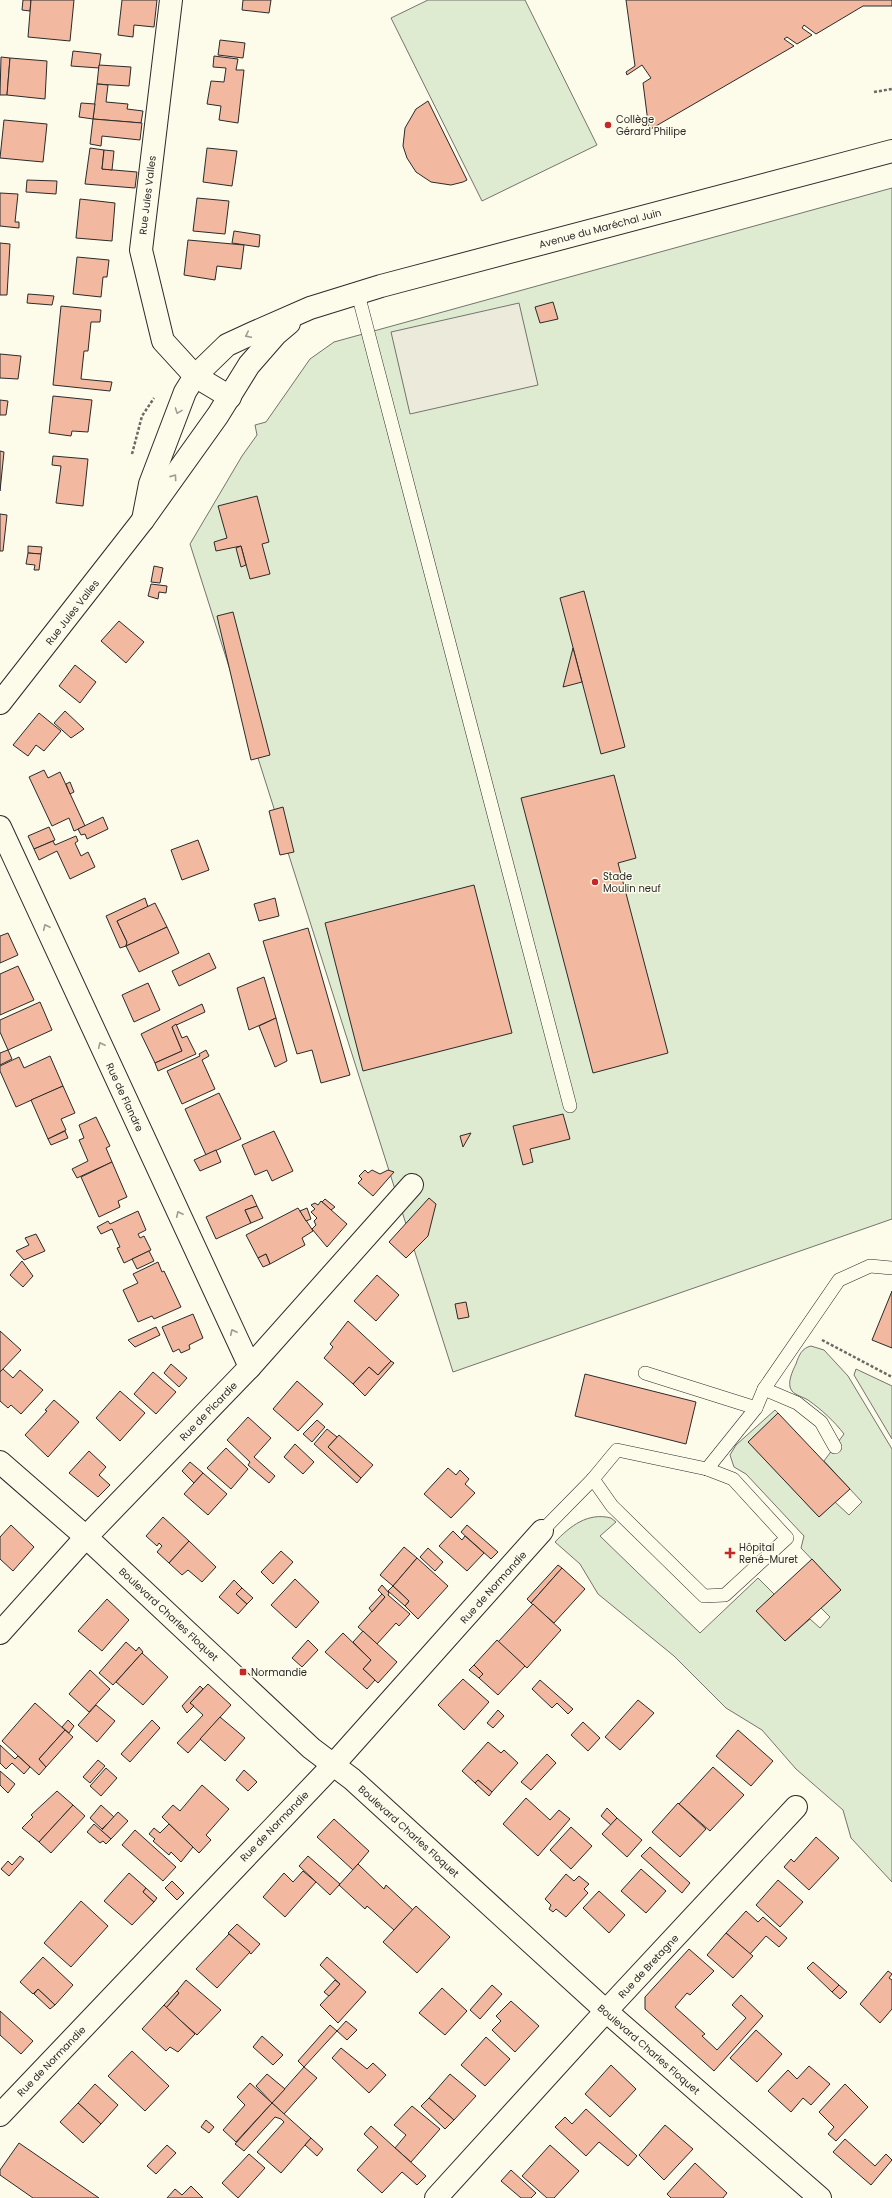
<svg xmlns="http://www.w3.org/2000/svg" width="892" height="2198" font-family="Poppins,sans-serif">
<rect width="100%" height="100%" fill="#fdfbea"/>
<g fill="#deebd1" stroke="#74746e">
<polygon points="428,0 525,0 597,145 482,201 391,18"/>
<polygon points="892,188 892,1219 453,1372 190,544 242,456 257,435 255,425 266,422 310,359 334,342"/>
<path d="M811,1346L824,1350L848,1376L892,1449V1882L851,1838L843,1810L796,1769L762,1730L726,1708L674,1656L598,1594L580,1564L555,1542C570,1526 588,1512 611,1518L616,1522L600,1536L700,1633L758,1578L774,1594L757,1611L785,1641L810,1619L820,1628L830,1617L821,1608L841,1590L801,1548L804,1536L746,1474L734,1467L730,1455L736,1445L775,1410L778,1413L749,1442L819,1517L835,1502L849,1515L862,1502L824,1461L844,1434C834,1421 822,1410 808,1400C803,1397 795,1395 792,1391C786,1384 793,1370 796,1364C799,1355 802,1348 811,1346Z"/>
<polygon points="856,1369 892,1386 892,1439 854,1375"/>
</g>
<polygon fill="#eceadb" stroke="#74746e" points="519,303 538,385 410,414 391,332"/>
<g fill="#f2b8a0" stroke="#2b2b2b">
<polygon points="23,0 31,0 30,11 22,10"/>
<polygon points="31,0 74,0 70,41 28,37"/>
<polygon points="122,0 157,0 154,27 134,25 133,37 118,35"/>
<polygon points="243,0 271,0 269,13 242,10"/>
<polygon points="626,0 892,0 892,6 863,6 816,34 804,25 802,28 812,35 797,44 787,37 784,39 794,46 649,130 643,83 651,78 642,65 627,75 626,72 635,66"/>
<polygon points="220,40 245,43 243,58 218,55"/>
<polygon points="73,51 101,54 99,68 71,66"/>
<polygon points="214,56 238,59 236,70 244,70 238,123 219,120 221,106 207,104 211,81 224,82 226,68 213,67"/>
<polygon points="1,57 10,58 7,95 0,95"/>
<polygon points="10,58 47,61 45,99 7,95"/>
<polygon points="99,65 131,67 129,86 97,84"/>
<polygon points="97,84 108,85 106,102 128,104 127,109 143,111 141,123 93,119"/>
<polygon points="428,101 467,180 463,182 451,185 431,182 416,172 407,158 403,146 405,128 416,109"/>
<polygon points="81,103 95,104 93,119 79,117"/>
<polygon points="93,119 142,123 140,140 102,136 101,146 90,144"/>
<polygon points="4,120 47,124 43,162 0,158"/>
<polygon points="90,148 104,150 102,169 137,172 135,188 85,184"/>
<polygon points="207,148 237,151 232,186 203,182"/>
<polygon points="104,150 114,151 112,170 102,169"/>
<polygon points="27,180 57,181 56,194 26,192"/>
<polygon points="0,193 18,194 15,222 19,222 19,228 0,226"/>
<polygon points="197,198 229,201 225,234 193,231"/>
<polygon points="80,199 115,203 112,241 76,238"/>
<polygon points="234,231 260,235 259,247 232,243"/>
<polygon points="188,240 244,245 241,269 217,266 215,280 184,275"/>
<polygon points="0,243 10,244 7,295 0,295"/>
<polygon points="77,257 109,260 107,277 103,277 101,297 73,294"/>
<polygon points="28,294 54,296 52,305 27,303"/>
<polygon points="553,302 558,319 540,323 535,307"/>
<polygon points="61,306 101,310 100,322 91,322 88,351 84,351 81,379 112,382 110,391 53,385"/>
<polygon points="0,354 21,356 18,379 0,378"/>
<polygon points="53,396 92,400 88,432 72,431 71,436 49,433"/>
<polygon points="0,400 8,401 6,415 0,415"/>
<polygon points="0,451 4,452 0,491"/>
<polygon points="53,456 88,459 83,506 56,503 61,466 52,465"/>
<polygon points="257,496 269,542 262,544 270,574 250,579 241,546 216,551 214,542 227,538 218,506"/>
<polygon points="0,514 7,515 3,551 0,551"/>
<polygon points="28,546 42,547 41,554 28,553"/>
<polygon points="241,546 246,565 241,567 236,548"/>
<polygon points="28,553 41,554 39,570 34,570 35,565 26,564"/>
<polygon points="154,566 163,568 160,583 151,582"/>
<polygon points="151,584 167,586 166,593 159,592 158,599 148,596"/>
<polygon points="584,591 625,747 601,754 560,598"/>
<polygon points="233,612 270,755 251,760 217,616"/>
<polygon points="119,621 144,642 126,663 101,641"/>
<polygon points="573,648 582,682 563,687"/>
<polygon points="75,665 96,682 80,703 59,686"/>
<polygon points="65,711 84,729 71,738 54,723"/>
<polygon points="39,713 61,731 44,751 36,745 28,756 13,745"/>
<polygon points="44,770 48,778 60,772 85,826 74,831 69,818 52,826 29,777"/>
<polygon points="614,775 636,858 618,863 668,1053 593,1073 521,798"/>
<polygon points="70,782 74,792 70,794 66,784"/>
<polygon points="283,807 294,852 280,855 269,811"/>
<polygon points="103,817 108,829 87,839 85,834 81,835 78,829"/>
<polygon points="49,827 55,840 34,849 28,836"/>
<polygon points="76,836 78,841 75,843 81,856 88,852 95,867 70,879 57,851 39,860 34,849 53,841 55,845"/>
<polygon points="198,840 209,870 182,880 171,850"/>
<polygon points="474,885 512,1033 363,1071 325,923"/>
<polygon points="145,898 148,907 117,921 127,942 126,946 120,948 106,916"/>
<polygon points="275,898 279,916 259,921 254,904"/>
<polygon points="155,903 167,927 126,946 127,942 117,921"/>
<polygon points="167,927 179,953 139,972 126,946"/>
<polygon points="308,928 350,1075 321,1083 312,1050 297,1054 263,941"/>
<polygon points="8,933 18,955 0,963 0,936"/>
<polygon points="209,953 216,968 179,986 172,971"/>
<polygon points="18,966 34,1000 0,1015 0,974"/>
<polygon points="264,977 276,1018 249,1030 237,988"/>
<polygon points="148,983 160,1010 134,1022 122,995"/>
<polygon points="40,1002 52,1030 8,1050 0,1032 0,1020"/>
<polygon points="202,1004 205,1012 172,1027 182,1051 155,1063 141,1034"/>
<polygon points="276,1018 287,1061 275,1067 259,1026"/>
<polygon points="176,1024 182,1038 187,1036 196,1054 158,1071 155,1063 182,1051 172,1027"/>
<polygon points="8,1050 12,1059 0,1065 0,1053"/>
<polygon points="206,1050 209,1056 202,1060 215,1089 182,1104 167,1071 200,1056 199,1054"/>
<polygon points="50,1056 63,1086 16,1107 0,1071 0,1066 19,1057 24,1068"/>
<polygon points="63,1086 75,1113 61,1119 66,1130 48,1139 31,1100"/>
<polygon points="219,1093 241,1139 206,1155 185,1109"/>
<polygon points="563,1114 570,1139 530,1149 533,1162 523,1165 513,1126"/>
<polygon points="96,1117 110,1146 106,1148 112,1162 77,1178 72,1169 88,1161 79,1140 84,1138 79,1125"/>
<polygon points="65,1131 68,1138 51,1145 48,1139"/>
<polygon points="274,1131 293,1171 272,1181 267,1170 255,1175 242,1145"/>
<polygon points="471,1133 463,1147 460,1136"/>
<polygon points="216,1150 221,1162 200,1171 194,1160"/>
<polygon points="112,1162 127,1197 118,1201 120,1207 99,1217 81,1177"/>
<polygon points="365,1170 368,1173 372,1170 380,1174 388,1170 394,1172 373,1196 358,1183 362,1179 359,1176"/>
<polygon points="252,1195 257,1206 245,1210 251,1223 216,1239 206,1217"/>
<polygon points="429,1198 436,1204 428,1236 406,1258 389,1242"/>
<polygon points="325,1199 335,1207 331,1210 322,1202"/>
<polygon points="321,1201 347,1224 327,1247 312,1229 316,1225 314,1221 317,1218 311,1212 315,1209 311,1205 315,1203 318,1205"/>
<polygon points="257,1206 263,1218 251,1223 245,1210"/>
<polygon points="298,1208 313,1231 302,1238 305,1245 270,1264 266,1254 258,1258 246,1235"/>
<polygon points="307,1208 311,1219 306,1221 300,1211"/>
<polygon points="138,1211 146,1230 138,1234 140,1238 144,1236 151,1250 124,1263 117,1248 120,1247 112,1229 101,1234 97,1227 108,1221 110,1224"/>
<polygon points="36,1234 45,1251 24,1260 16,1251 29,1245 25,1238"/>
<polygon points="149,1251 154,1261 137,1269 132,1259"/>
<polygon points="266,1254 270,1264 263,1267 258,1258"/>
<polygon points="22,1261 33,1276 23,1287 10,1275"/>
<polygon points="158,1262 162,1272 164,1271 181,1307 154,1319 152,1316 138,1322 123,1290 138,1283 133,1274"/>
<polygon points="377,1275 399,1295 376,1321 354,1301"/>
<polygon points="892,1291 892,1348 872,1340"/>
<polygon points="466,1302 469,1317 458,1319 455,1304"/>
<polygon points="193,1314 203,1338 189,1345 190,1349 181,1353 179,1349 173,1352 162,1327"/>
<polygon points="348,1321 391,1361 378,1375 369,1367 353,1384 324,1358 333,1347 330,1344"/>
<polygon points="156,1327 160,1335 135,1347 128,1340"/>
<polygon points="0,1331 21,1350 0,1372"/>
<polygon points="391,1361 394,1363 365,1396 353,1384 369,1367 378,1375"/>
<polygon points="171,1364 187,1378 179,1387 164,1373"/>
<polygon points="3,1369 13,1378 20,1370 43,1390 21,1414 11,1405 8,1408 0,1401 0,1372"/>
<polygon points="153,1372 176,1392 156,1414 134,1394"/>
<polygon points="585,1374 696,1402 686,1444 575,1416"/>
<polygon points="297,1381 323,1404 298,1431 273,1409"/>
<polygon points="120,1391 145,1413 120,1441 96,1418"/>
<polygon points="54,1400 79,1422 48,1457 25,1435 47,1411 45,1410"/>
<polygon points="778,1413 850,1489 819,1517 748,1442"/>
<polygon points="248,1417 271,1438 254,1457 275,1476 269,1483 248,1465 250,1462 227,1440"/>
<polygon points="317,1420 325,1427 312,1442 303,1434"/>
<polygon points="327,1429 337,1437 328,1447 361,1478 357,1483 314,1444"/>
<polygon points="339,1435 373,1465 361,1478 328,1447"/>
<polygon points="295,1444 314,1462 303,1474 284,1457"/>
<polygon points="226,1448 248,1469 231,1489 207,1468"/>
<polygon points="89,1451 106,1467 99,1475 110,1485 98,1497 69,1473"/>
<polygon points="190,1462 203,1473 194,1483 182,1471"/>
<polygon points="448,1468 456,1475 460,1470 469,1479 465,1484 475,1493 451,1518 424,1494"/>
<polygon points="203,1473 227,1494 208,1515 184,1494"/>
<polygon points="163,1517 189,1541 169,1563 157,1552 162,1546 159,1543 157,1546 146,1536"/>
<polygon points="11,1525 34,1547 13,1571 0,1559 0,1537"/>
<polygon points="467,1525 498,1552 491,1559 461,1532"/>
<polygon points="453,1531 462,1540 465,1536 484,1553 467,1571 439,1546"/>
<polygon points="189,1541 216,1567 202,1582 188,1570 182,1575 169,1563"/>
<polygon points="404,1547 417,1558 393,1586 380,1575"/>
<polygon points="428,1548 443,1562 435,1571 420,1557"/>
<polygon points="281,1551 293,1562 273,1584 261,1572"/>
<polygon points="417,1558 448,1586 418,1619 405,1606 409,1601 393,1586"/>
<polygon points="812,1559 841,1590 785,1641 756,1611"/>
<polygon points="558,1565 562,1568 531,1603 527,1599"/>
<polygon points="562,1568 585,1589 554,1623 531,1603"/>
<polygon points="295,1579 319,1602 296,1628 271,1605"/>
<polygon points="234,1580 242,1588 236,1594 247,1604 238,1614 219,1597"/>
<polygon points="382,1585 389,1593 388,1595 410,1614 399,1626 396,1623 377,1644 358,1627 385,1597 378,1590"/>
<polygon points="393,1586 409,1601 405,1606 388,1591"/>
<polygon points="242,1588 253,1598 247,1604 236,1594"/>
<polygon points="382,1594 385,1597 372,1612 369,1608"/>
<polygon points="107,1599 129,1620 102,1651 78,1631"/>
<polygon points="533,1604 561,1630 527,1668 498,1642"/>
<polygon points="363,1631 397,1662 378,1683 363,1669 371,1660 353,1642"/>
<polygon points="343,1633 371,1660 363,1669 375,1680 367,1689 325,1652"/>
<polygon points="308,1640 318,1650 302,1667 292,1658"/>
<polygon points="497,1640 525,1666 498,1695 479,1678 483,1674 474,1665"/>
<polygon points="126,1642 136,1651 139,1647 143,1652 113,1685 99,1673"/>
<polygon points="142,1653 168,1677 143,1705 116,1682"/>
<polygon points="474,1665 483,1674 479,1678 469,1670"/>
<polygon points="90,1670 110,1689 89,1712 69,1694"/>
<polygon points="463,1679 489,1702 464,1730 438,1705"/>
<polygon points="540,1680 573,1709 568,1714 557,1703 552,1708 532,1689"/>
<polygon points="208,1684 231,1705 188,1753 177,1743 203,1715 190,1703"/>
<polygon points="200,1686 203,1689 190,1703 194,1706 187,1713 182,1706"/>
<polygon points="638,1700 654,1713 620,1750 605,1737"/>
<polygon points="35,1703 65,1730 39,1759 46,1767 39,1775 2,1741"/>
<polygon points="96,1705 115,1721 97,1742 78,1725"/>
<polygon points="498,1710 504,1716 493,1728 487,1723"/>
<polygon points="220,1717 245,1738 225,1761 200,1739"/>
<polygon points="68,1720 74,1726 69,1733 62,1727"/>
<polygon points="152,1720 160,1728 130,1762 121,1754"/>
<polygon points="583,1722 600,1738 588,1751 571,1735"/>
<polygon points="65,1730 73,1737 46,1767 39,1759"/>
<polygon points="738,1730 773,1761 751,1786 716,1756"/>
<polygon points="488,1742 501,1753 504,1750 518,1763 492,1792 478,1780 475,1783 462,1771"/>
<polygon points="0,1745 15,1759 18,1756 30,1767 24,1774 12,1763 6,1769 0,1763"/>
<polygon points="547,1754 556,1763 531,1790 521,1782"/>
<polygon points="98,1760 105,1766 90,1783 83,1777"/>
<polygon points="713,1767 744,1795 710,1831 679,1804"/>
<polygon points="106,1768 117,1778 101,1796 90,1786"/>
<polygon points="244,1770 257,1782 248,1791 236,1780"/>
<polygon points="0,1771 15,1784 8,1793 0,1785"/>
<polygon points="478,1780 492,1792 489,1796 475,1783"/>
<polygon points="202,1785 229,1809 206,1835 211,1840 199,1853 162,1817 173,1805 180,1811"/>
<polygon points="57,1791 73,1805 39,1842 22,1828 33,1817 31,1815"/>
<polygon points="526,1798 550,1820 559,1810 570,1819 538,1856 503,1824"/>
<polygon points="678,1803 706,1829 680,1857 652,1832"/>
<polygon points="73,1805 85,1816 51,1853 39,1842"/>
<polygon points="101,1805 114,1817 102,1829 90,1818"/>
<polygon points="607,1808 617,1818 611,1825 601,1816"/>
<polygon points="118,1812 128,1821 111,1839 101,1831"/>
<polygon points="617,1818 642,1840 627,1857 602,1834"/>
<polygon points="334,1819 369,1851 353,1870 317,1837"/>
<polygon points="94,1824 111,1839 106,1844 103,1841 100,1843 87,1832"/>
<polygon points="169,1824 193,1847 181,1862 171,1852 169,1855 153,1841 155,1839 149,1834 154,1828 160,1833"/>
<polygon points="571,1827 592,1846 571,1869 550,1850"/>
<polygon points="135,1830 176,1867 163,1881 122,1845"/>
<polygon points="816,1837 839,1858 809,1890 784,1867 791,1859 794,1862"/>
<polygon points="650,1847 690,1883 682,1893 641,1856"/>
<polygon points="20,1856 24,1859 9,1876 1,1869 8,1861 12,1865"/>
<polygon points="308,1856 340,1884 330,1895 299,1866"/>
<polygon points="358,1864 384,1889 386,1885 413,1910 394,1930 367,1906 365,1909 339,1885"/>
<polygon points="641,1869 666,1891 646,1913 621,1891"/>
<polygon points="303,1871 316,1882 285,1917 263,1897 284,1873 293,1882"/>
<polygon points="129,1873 146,1888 143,1892 154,1902 132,1925 104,1901"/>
<polygon points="566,1874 574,1881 579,1876 589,1884 584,1889 588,1893 566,1917 556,1909 553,1912 549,1909 551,1905 545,1899"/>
<polygon points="778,1880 803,1902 780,1927 756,1905"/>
<polygon points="172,1881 184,1893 177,1900 165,1888"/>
<polygon points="146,1888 157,1898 154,1902 143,1892"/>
<polygon points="599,1891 625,1915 609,1933 583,1908"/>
<polygon points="81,1901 108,1926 71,1967 44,1943"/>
<polygon points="416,1906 450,1937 417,1973 383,1942"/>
<polygon points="746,1911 758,1922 763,1917 787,1938 779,1947 766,1936 750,1954 726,1933"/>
<polygon points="237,1924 260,1944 251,1954 228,1933"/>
<polygon points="726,1933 753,1956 733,1978 707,1955"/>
<polygon points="229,1934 250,1952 217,1988 196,1969"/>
<polygon points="689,1949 714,1971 690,1995 687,1993 675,2007 705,2034 702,2036 717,2050 746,2018 732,2005 741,1995 763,2016 714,2071 645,2009 645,1997"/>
<polygon points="43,1957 73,1985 55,2005 38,1989 33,1994 20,1982"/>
<polygon points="327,1957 366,1992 338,2023 320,2005 340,1984 320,1965"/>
<polygon points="813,1962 839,1985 832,1992 807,1968"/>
<polygon points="888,1971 892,1974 889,1978 892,1980 892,2009 880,2023 860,2004"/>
<polygon points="186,1980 221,2010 197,2035 166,2008 179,1993 177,1991"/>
<polygon points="335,1980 340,1984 329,1996 324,1992"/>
<polygon points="492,1985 502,1994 480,2019 470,2010"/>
<polygon points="839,1985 847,1992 840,1999 832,1992"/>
<polygon points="442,1988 467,2011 445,2035 419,2013"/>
<polygon points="38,1989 55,2005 50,2009 34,1994"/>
<polygon points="177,1991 179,1993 166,2008 164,2005"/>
<polygon points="511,2001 539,2026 515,2052 492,2030 501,2021 496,2016"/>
<polygon points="164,2005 195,2034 178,2052 170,2047 166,2051 142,2029"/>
<polygon points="0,2011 33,2041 21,2054 0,2035"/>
<polygon points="346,2021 357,2030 347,2040 337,2031"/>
<polygon points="330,2025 337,2031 304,2067 298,2061"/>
<polygon points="756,2030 782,2054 757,2082 730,2058"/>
<polygon points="262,2036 283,2055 273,2065 253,2047"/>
<polygon points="486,2037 510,2059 485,2086 461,2065"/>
<polygon points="341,2048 367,2069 373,2063 386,2075 369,2093 332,2058"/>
<polygon points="132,2051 169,2086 145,2111 108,2076"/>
<polygon points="611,2065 636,2089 610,2117 585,2094"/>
<polygon points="809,2066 830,2084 811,2105 803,2098 791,2112 768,2091 788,2070 797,2079"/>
<polygon points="304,2067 317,2078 284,2114 272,2103"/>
<polygon points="267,2074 285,2089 272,2103 256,2086"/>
<polygon points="450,2074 476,2096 454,2120 429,2098"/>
<polygon points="250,2083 272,2103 236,2142 223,2130 245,2105 237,2097"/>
<polygon points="95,2084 118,2105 101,2124 78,2103"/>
<polygon points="845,2084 868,2107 836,2141 828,2134 834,2127 819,2112"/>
<polygon points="429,2098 454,2120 445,2129 421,2106"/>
<polygon points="78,2103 101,2124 83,2143 60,2122"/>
<polygon points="272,2103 311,2138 281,2173 257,2152 284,2122 281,2119 275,2117 244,2151 235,2144"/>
<polygon points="412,2106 440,2129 411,2162 395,2148 406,2135 394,2125"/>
<polygon points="586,2109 637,2156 628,2166 599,2142 586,2156 555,2127 565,2117 572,2124"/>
<polygon points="206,2120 214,2127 209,2133 201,2127"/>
<polygon points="665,2125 693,2149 664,2180 639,2155"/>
<polygon points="371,2126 426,2176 417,2185 402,2172 382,2193 357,2170 378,2147 364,2134"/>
<polygon points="311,2138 323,2149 317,2156 305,2145"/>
<polygon points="845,2139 875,2166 886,2154 892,2160 871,2185 833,2152"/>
<polygon points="19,2143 99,2198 33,2198 0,2175 0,2170"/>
<polygon points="167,2145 176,2153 156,2174 147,2166"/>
<polygon points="550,2145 579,2171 554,2198 547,2198 522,2176"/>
<polygon points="249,2154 265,2168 238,2198 222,2183"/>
<polygon points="695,2163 727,2193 723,2198 671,2198 667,2194"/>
<polygon points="511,2170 536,2193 531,2198 521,2198 501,2181"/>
<polygon points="191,2186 203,2198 167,2198 175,2189 182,2195"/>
</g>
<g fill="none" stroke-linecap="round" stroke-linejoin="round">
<g stroke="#2b2b2b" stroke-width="14">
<g id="service">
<polyline points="358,294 570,1106"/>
<polyline points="645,1373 756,1408"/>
<polyline points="764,1389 797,1403 821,1422 835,1447"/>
<polygon points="617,1450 707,1469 733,1479 787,1538 725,1595 704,1596 612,1506 593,1479"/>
<polyline points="707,1469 756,1408 764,1389 839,1280 870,1266 892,1268"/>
<polyline points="542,1531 593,1479"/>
</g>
</g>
<g stroke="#2b2b2b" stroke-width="24">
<g id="minor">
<polyline points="0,827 250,1367"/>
<polyline points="0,1633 86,1537 250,1367 412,1185"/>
<polyline points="0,2115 334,1764 542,1531"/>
<polyline points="436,2198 606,2011 796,1807"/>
</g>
</g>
<g stroke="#2b2b2b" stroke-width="24">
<g id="tertiary">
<polyline points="171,0 141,250 163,341 195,376 230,397"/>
<polyline points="143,520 150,484 185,392 195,376 227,345 253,333 310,308 381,286 892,151"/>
<polyline points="0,703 143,520 218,415 249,365 276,334 289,323"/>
<polyline points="0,1462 86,1537 311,1748 352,1779 606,2011 820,2198"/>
</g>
</g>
<g stroke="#6a6964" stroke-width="2.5" stroke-dasharray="3 2" stroke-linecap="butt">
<polyline points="874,92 892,89"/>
<polyline points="132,454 142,416 154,398"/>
<polyline points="822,1340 892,1377"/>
</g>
<use href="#service" stroke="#fdfbea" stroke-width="13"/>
<use href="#minor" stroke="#fdfbea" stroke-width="22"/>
<use href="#tertiary" stroke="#fdfbea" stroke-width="22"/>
</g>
<defs><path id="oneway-chevron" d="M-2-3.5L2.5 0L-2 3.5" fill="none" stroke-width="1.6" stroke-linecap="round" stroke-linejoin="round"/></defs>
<g stroke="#9e9d94">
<use href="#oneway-chevron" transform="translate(248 335) rotate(154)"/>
<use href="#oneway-chevron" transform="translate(178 411) rotate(110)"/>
<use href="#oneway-chevron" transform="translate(174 477) rotate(-55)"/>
<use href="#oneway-chevron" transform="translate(46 927) rotate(-115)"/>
<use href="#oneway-chevron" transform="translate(101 1045) rotate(-115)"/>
<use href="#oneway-chevron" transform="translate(179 1214) rotate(-115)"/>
<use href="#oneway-chevron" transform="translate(233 1332) rotate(-115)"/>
</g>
<g fill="#c62828" stroke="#fdfbea" stroke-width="1.5">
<circle cx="608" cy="125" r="4"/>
<circle cx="595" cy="882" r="4"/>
<path d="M728 1547h4v4h4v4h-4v4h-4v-4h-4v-4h4z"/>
<rect x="239" y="1668" width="8" height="8" rx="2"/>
</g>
<g text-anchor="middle" stroke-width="3" stroke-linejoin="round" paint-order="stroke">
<g font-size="10" fill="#2b2b2b" stroke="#fdfbea" text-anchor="start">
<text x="616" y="123">Collège<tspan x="616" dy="12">Gérard Philipe</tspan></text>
<text x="603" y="880">Stade<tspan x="603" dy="12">Moulin neuf</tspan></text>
<text x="739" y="1551">Hôpital<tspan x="739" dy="12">René-Muret</tspan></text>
<text x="251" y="1676">Normandie</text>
</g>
<g font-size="10" fill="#2b2b2b" stroke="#fdfbea">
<text transform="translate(147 195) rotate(-83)" y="4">Rue Jules Valles</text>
<text transform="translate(600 228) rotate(-15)" y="4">Avenue du Maréchal Juin</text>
<text transform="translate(72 612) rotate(-52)" y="4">Rue Jules Valles</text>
<text transform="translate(125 1097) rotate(65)" y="4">Rue de Flandre</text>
<text transform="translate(208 1411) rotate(-46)" y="4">Rue de Picardie</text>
<text transform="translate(493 1587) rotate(-48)" y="4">Rue de Normandie</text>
<text transform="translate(169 1614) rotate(43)" y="4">Boulevard Charles Floquet</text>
<text transform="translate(274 1826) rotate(-46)" y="4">Rue de Normandie</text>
<text transform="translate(409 1831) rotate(42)" y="4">Boulevard Charles Floquet</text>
<text transform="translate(648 1966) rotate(-47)" y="4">Rue de Bretagne</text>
<text transform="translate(649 2049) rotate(41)" y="4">Boulevard Charles Floquet</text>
<text transform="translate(51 2061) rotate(-46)" y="4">Rue de Normandie</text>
</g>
</g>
</svg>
